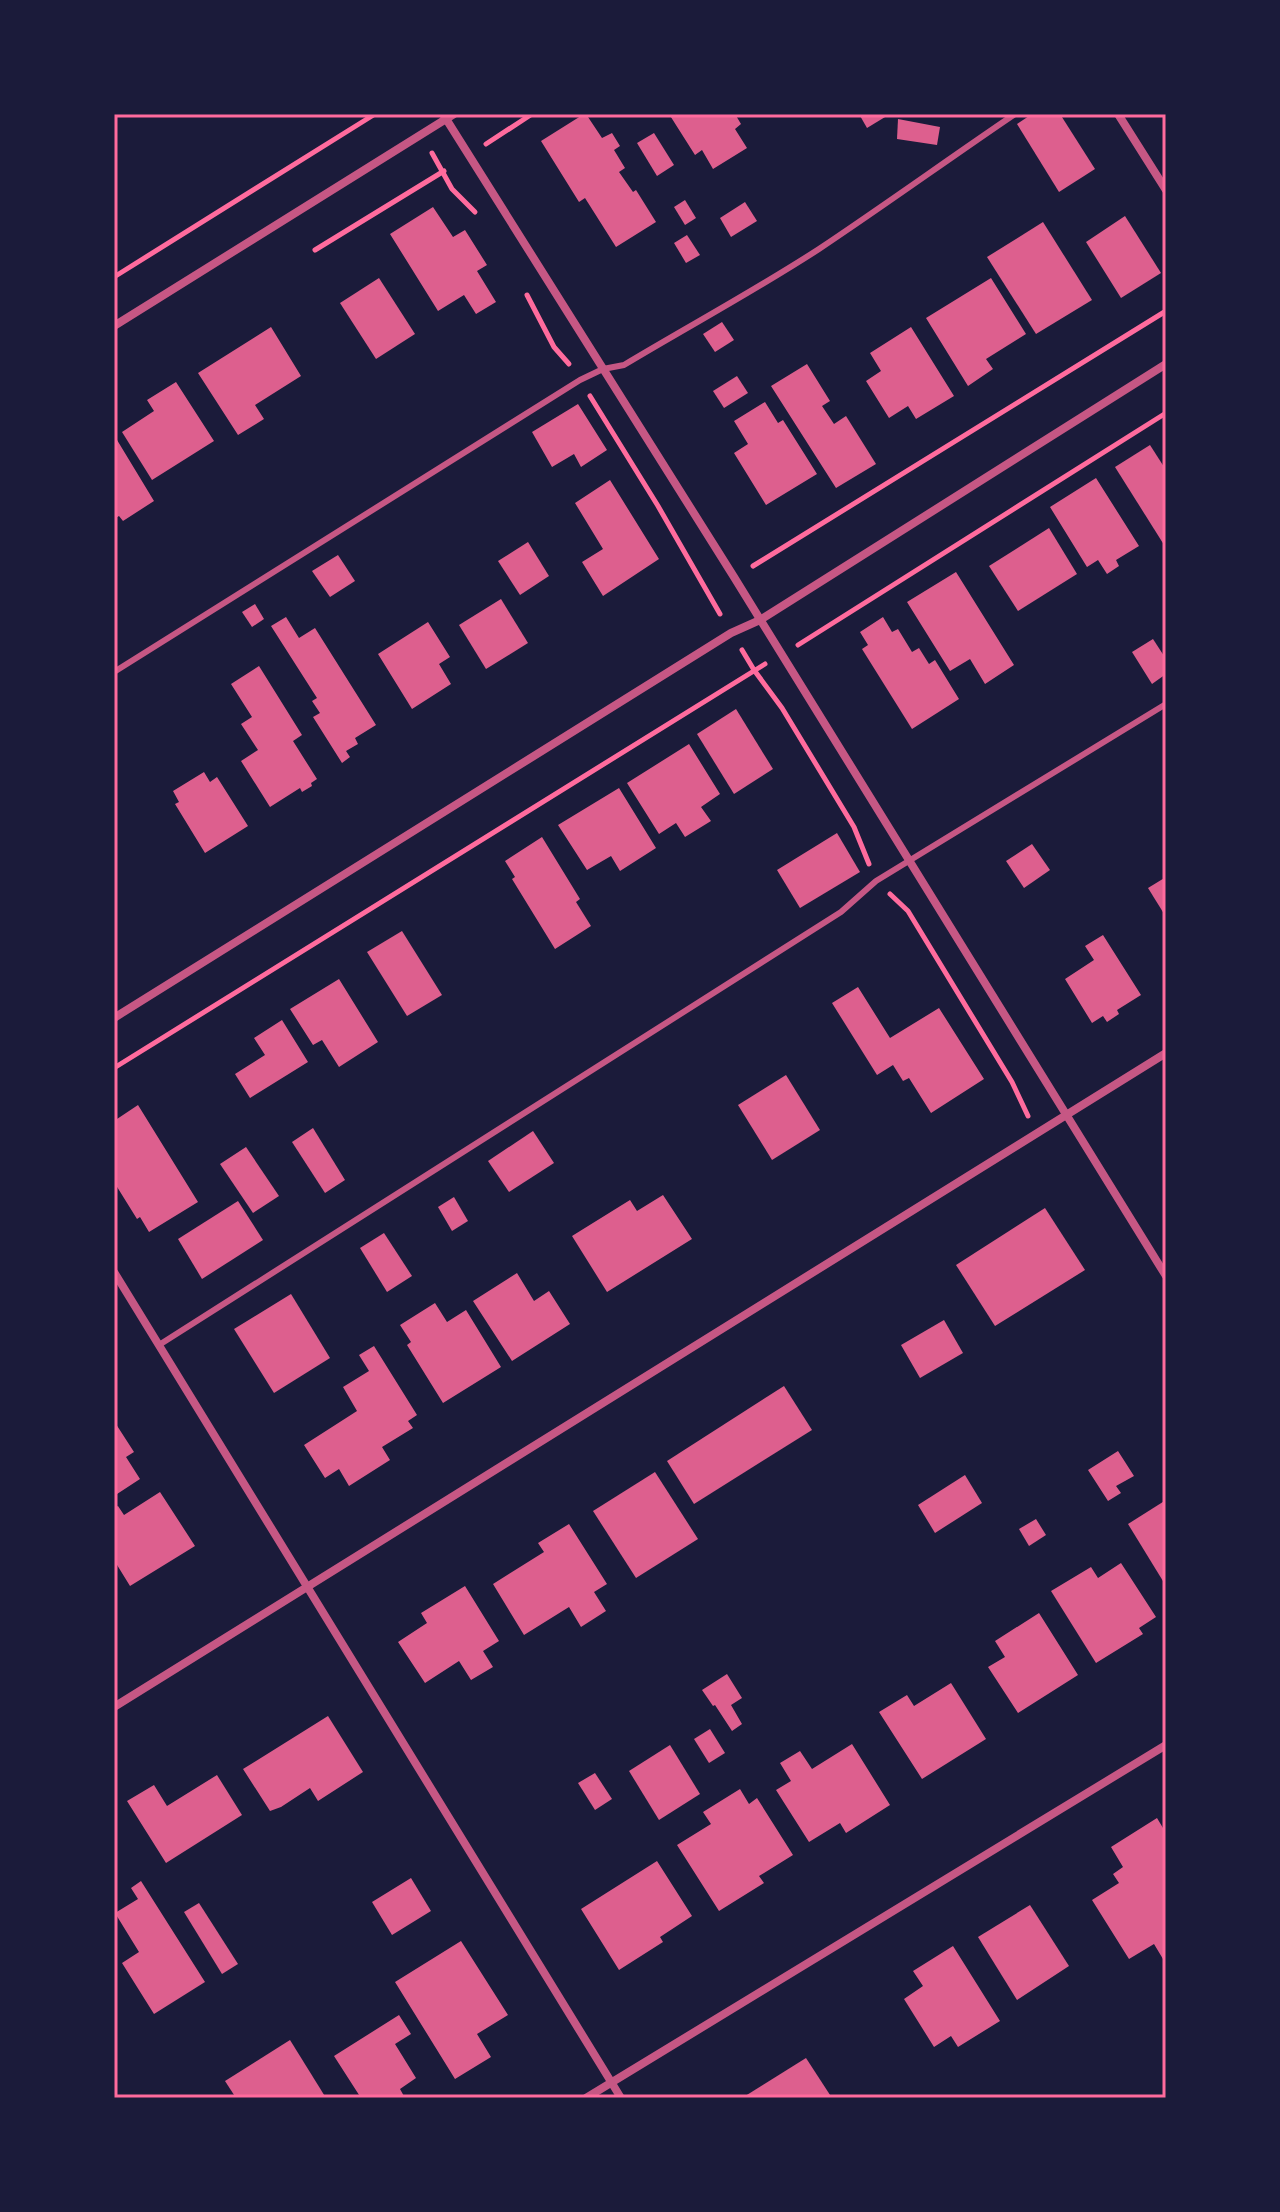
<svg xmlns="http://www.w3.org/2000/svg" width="1280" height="2212" font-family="Karla,sans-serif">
<rect width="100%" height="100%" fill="#1b1b3a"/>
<g fill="#dd5f8e">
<polygon points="584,114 586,114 602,138 612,133 620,146 614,150 625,168 619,172 633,192 636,190 656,222 616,247 585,198 579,202 541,141"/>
<polygon points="669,114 735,114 741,124 735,129 747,148 713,169 702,150 695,155"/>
<polygon points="859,114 890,114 867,128"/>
<polygon points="1032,114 1060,114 1095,169 1059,192 1017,124"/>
<polygon points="898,119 940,127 937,145 897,139"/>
<polygon points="654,133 674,165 657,176 637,143"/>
<polygon points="685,200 696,218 685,225 674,207"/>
<polygon points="745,202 757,221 731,237 720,218"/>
<polygon points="433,207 453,237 465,230 487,265 477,271 496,302 476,314 464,295 438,311 390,234"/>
<polygon points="1125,216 1161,273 1121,298 1086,242"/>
<polygon points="1043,222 1092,300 1036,334 987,257"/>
<polygon points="687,235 700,255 686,263 674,243"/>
<polygon points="379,278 415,334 376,359 340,303"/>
<polygon points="991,278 1026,334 986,359 993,369 968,386 926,318"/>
<polygon points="722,322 734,340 715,352 703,334"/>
<polygon points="271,327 301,376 255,405 264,419 238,435 198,373"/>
<polygon points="911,327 954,396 916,419 908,406 889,418 866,381 881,371 870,353"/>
<polygon points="807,364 830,401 822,406 834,424 846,416 876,464 836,488 771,386"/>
<polygon points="737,376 748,393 724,408 713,391"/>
<polygon points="176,382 214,441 152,480 122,432 154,411 147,400"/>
<polygon points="765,402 778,423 783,420 817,474 766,505 734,453 748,444 734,421"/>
<polygon points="578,404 607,450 581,467 574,454 552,467 532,432"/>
<polygon points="114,435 154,501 123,521 119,516 114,519"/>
<polygon points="1150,445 1166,470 1166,548 1115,467"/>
<polygon points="1096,478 1139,546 1116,560 1119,566 1107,574 1098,560 1087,567 1050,507"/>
<polygon points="610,480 659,559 603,596 582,562 603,549 575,503"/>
<polygon points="1049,528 1077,574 1018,611 989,566"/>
<polygon points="528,542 549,576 520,595 498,561"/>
<polygon points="338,555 355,581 330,597 312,571"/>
<polygon points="956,572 1014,665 985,684 970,659 950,671 907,602"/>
<polygon points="501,599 528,643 486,669 459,625"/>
<polygon points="255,604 264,619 252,627 242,612"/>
<polygon points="286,617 299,638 315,628 376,725 355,738 358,744 346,751 350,757 342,763 313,717 320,713 312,701 317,698 271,626"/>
<polygon points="883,617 892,632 898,629 912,652 919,648 929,664 935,660 959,699 912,729 862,649 868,645 860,632"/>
<polygon points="428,622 450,657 439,664 451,684 412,709 378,654"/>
<polygon points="1153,639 1166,659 1166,674 1152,684 1132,652"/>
<polygon points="259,666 302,735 293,741 317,779 311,783 312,786 302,792 300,788 270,807 241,761 258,750 241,724 252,717 231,684"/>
<polygon points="736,709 773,769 734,794 697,734"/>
<polygon points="689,744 720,794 701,807 711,821 685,837 676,823 659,834 627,783"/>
<polygon points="204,772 210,782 217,777 248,826 205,853 175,804 179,802 173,791"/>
<polygon points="619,788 656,848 620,871 611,856 587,870 558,825"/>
<polygon points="837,833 860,872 800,908 777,870"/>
<polygon points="542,837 580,899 576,902 591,926 555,949 512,879 515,877 505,861"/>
<polygon points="1032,844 1050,870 1024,888 1006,861"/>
<polygon points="1166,877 1166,917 1148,888"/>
<polygon points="402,931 442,995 407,1016 367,952"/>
<polygon points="1103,935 1141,995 1117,1010 1119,1014 1107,1022 1103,1016 1092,1023 1065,979 1094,960 1085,946"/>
<polygon points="339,979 378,1042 339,1067 322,1040 313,1045 290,1009"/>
<polygon points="858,987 890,1038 939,1008 984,1079 931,1113 909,1078 903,1081 893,1065 877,1075 832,1003"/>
<polygon points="282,1020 308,1062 250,1098 235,1074 265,1055 254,1038"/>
<polygon points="786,1075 820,1130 772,1160 738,1105"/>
<polygon points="138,1105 198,1202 149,1232 140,1217 137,1219 114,1182 114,1121"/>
<polygon points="313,1128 345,1180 325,1193 292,1142"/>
<polygon points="533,1131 554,1163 509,1192 488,1161"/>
<polygon points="246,1147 279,1196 253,1213 220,1164"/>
<polygon points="663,1195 692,1239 607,1292 572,1236 630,1200 637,1211"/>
<polygon points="454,1197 468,1221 452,1231 438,1207"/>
<polygon points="238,1201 263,1240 202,1279 178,1239"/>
<polygon points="1045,1208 1085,1270 995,1326 956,1265"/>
<polygon points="384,1233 412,1276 387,1292 360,1248"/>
<polygon points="517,1273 534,1301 549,1291 570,1324 512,1361 473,1301"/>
<polygon points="291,1294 330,1358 274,1393 234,1329"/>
<polygon points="435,1303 447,1322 466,1310 501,1367 443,1403 407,1345 411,1342 400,1325"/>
<polygon points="944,1320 963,1353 920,1378 901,1345"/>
<polygon points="374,1346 417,1415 408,1421 413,1428 382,1447 390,1460 349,1486 339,1469 325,1478 304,1445 357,1411 343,1387 369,1371 359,1355"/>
<polygon points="784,1386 812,1430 694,1504 667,1461"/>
<polygon points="114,1421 134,1452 126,1457 140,1479 114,1496"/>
<polygon points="1118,1451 1134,1476 1116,1486 1121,1493 1108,1501 1088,1470"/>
<polygon points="655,1472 698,1539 636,1578 593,1511"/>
<polygon points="965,1475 982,1503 935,1533 918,1505"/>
<polygon points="160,1492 195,1546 130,1586 114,1560 114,1508 118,1506 124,1515"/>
<polygon points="1166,1500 1166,1586 1128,1524"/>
<polygon points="1036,1519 1046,1535 1029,1546 1019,1529"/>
<polygon points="569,1524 607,1584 594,1592 606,1611 581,1627 569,1607 524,1635 493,1584 544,1552 538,1543"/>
<polygon points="1121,1563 1156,1617 1139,1628 1143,1634 1096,1663 1051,1591 1091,1567 1098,1578"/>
<polygon points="465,1586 499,1641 483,1651 493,1667 471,1680 459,1661 425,1683 398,1642 427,1623 421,1613"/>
<polygon points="1039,1613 1078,1675 1018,1713 988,1667 1005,1657 995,1641"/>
<polygon points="727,1674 742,1698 731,1705 742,1724 732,1731 715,1705 713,1706 702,1690"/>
<polygon points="951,1683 986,1739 922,1779 879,1712 907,1695 914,1706"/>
<polygon points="328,1716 363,1772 318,1801 310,1788 281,1807 270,1811 243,1769"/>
<polygon points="710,1729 725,1753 709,1763 694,1739"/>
<polygon points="852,1744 890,1805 846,1833 840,1823 809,1842 776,1790 791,1781 780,1763 800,1751 812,1769"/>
<polygon points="670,1745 700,1794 659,1820 629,1771"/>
<polygon points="595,1773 612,1799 595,1810 578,1783"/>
<polygon points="217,1775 242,1815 166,1863 127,1801 154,1785 167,1806"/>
<polygon points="740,1789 749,1804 757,1798 793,1855 759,1876 764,1883 719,1911 677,1845 711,1824 703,1812"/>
<polygon points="1157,1818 1166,1833 1166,1964 1154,1944 1129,1959 1092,1900 1119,1883 1113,1874 1123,1867 1111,1847"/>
<polygon points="657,1861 692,1916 660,1937 663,1942 619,1970 581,1909"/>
<polygon points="411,1878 431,1911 392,1935 372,1902"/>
<polygon points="141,1881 205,1982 154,2014 122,1963 139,1952 115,1913 138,1899 131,1888"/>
<polygon points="199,1903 238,1964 222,1974 184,1912"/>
<polygon points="1030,1905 1069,1966 1017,2000 978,1937"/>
<polygon points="461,1941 508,2015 477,2034 491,2057 455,2079 395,1982"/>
<polygon points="953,1946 1000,2021 958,2047 951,2036 934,2047 904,1999 923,1986 913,1971"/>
<polygon points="399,2015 411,2034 395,2044 416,2078 400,2089 405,2098 361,2098 334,2056"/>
<polygon points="290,2040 326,2098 236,2098 225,2081"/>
<polygon points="806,2058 832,2098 742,2098"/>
</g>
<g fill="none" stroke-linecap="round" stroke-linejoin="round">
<g stroke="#ff6b9d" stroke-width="5">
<polyline points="486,144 532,114"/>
<polyline points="432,153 452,189 475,212"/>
<polyline points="315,250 444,171"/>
<polyline points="114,277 375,114"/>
<polyline points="527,295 554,347 569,364"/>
<polyline points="590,396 658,506 720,614"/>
<polyline points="753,566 1166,311"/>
<polyline points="798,645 1166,413"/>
<polyline points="742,650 754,670 782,708 854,827 869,864"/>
<polyline points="890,894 908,911 1012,1082 1028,1116"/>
<polyline points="114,1068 765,664"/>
</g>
<g stroke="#c65784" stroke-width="6">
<path d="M114,672L580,380L603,369L624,365C689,326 756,290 819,249C885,205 950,158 1015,114"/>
<polyline points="159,1345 841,912 876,881 1166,704"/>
</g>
<g stroke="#c65784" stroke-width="8">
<polyline points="443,114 734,577 1166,1276"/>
<polyline points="1118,114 1166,190"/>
<polyline points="114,326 454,114"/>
<polyline points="114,1018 731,633 760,620 1166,364"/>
<polyline points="114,1272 621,2098"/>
<polyline points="114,1707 1166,1053"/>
<polyline points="586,2098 1166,1745"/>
</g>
</g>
<rect width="1280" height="2212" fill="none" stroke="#1b1b3a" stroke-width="232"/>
<rect x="116" y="116" width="1048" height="1980" fill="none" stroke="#ff6b9d" stroke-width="3"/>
</svg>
